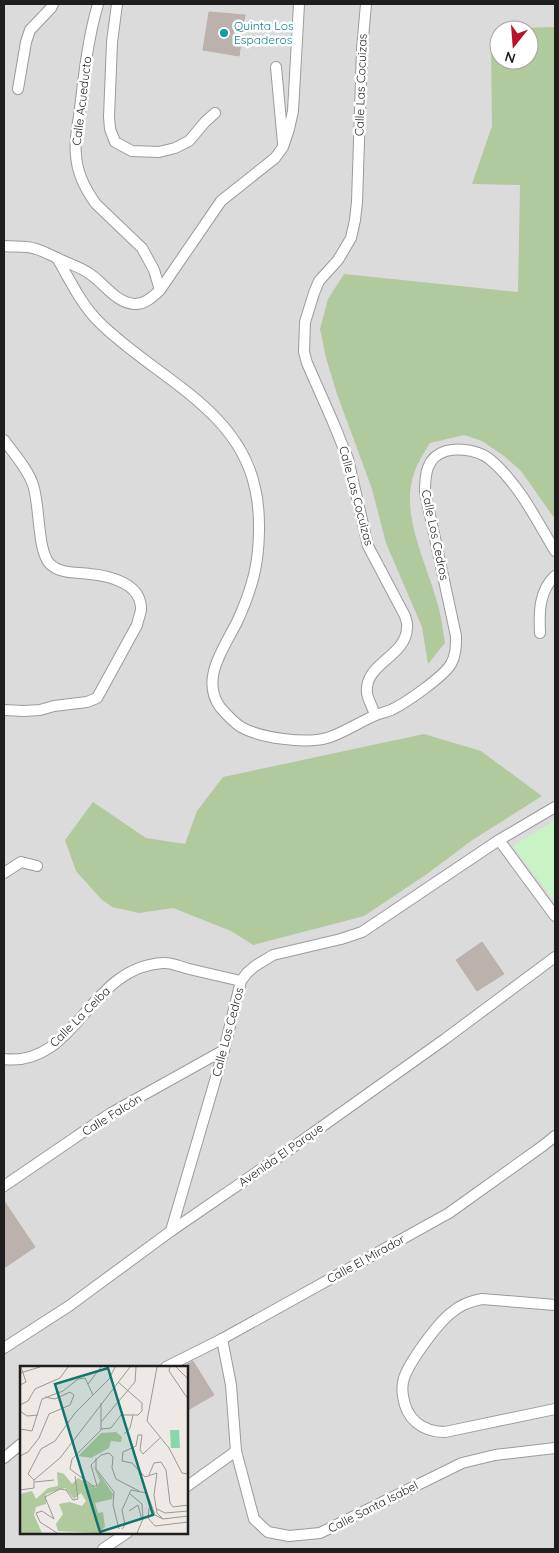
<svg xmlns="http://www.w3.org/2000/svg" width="559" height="1553" font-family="Quicksand,sans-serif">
<rect width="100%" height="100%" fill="#eee9e5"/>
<path fill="#dcdbdb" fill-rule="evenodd" d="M4,4H555V1549H4ZM499,30H529V60H499ZM21,1367H186V1532H21Z"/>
<g fill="#b0c99d" fill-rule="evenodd">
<path d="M555,27V519L521,471L504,456L482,441L464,435L430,443C421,457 414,469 411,485C404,523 430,572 439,609C442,620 443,632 445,643L428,664L422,627L386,543L372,489L337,394L326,358L320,329L328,299L344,274L518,292L520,185L472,184L492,126L491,49L497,29ZM499,30H529V60H499Z"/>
<polygon points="424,734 481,751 542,796 471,841 427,874 364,916 253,945 231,931 173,908 139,913 112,907 101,899 76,871 65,840 93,802 146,838 185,844 197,811 223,777"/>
</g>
<polygon fill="#c8f4c5" points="555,820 555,902 513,846"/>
<g fill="#bbb2ae" stroke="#beafa8">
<polygon points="209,12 245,15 239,56 203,50"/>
<polygon points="482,942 504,974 477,991 456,960"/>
<polygon points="4,1201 35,1247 4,1268"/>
<polygon points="193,1361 214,1395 186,1411 186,1365"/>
</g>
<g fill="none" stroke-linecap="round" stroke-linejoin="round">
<g stroke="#9b9b9b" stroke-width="12">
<g id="street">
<path d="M98,4C88,38 84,74 80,109C78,124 74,140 76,155C77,174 85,189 96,204L142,248L154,270L160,290"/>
<polyline points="117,4 112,42 109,117 110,129 115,142 132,151 159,152 175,148 189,141 205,122 215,113"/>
<path d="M366,4L362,49L357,202L355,220L351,238L338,260L319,281L314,293L305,322L304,352L307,363L333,422L348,459L368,546L405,616C406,620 408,624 407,628C406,657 364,663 367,693C368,700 373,708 375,715"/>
<polyline points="276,67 283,143"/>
<polyline points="18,89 26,42 30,30 51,8 53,4"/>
<path d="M4,246C12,247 19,246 27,247C39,248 48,254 59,259C69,264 81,267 90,274C105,284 115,302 134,304C144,305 153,297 160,290L221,201L275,158L283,147L289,129L293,111L299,4"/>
<path d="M57,258C70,280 81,304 98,321C151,375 238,407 255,488C261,513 260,550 254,575C250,591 244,607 237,622C224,648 200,679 220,707C226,714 233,722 241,727C260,738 305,744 327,738C344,733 359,722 376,715C381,713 386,712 391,710C406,703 443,677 451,664C456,655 456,646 456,636L425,492C425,475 426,457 446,451C461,447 482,451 493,462C520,486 537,521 555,551"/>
<path d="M4,440C14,454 28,469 33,485C40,504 37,551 50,564C60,574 77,572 90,574C111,576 142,584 141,610C140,615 138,620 137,625L97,698L87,702L54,706L40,710L24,711L4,710"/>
<path d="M540,633C539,612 539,591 555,576"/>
<polyline points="499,840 555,916"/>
<polyline points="4,873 21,862 37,866"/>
<path d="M4,1059C76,1068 88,967 163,963C171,962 181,967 189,969C206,973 224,977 241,981"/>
<polyline points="4,1186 111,1113 224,1050"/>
<polyline points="171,1231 224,1050 241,981 247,973 255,966 273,955 341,939 362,932 499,840 555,807"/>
<path d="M555,1305L482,1299C470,1301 460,1305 451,1313C437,1324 410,1361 404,1378C402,1384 402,1390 403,1396C406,1419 422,1432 445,1432L555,1409"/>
<polyline points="222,1339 231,1385 236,1451 254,1519 268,1532 289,1536 320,1533 462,1463 495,1455 555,1448"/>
<polyline points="4,1348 69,1306 171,1231 289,1150 445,1039 555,957"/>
<polyline points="166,1367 222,1339 449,1213 544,1145 555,1136"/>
<polyline points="4,1458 21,1444"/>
<polyline points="186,1487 236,1451"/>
<polyline points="103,1549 128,1532"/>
</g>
</g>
<use href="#street" stroke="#fff" stroke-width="10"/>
</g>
<circle fill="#0f9aa8" stroke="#fff" stroke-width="2" cx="224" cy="33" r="5"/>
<g text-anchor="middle" stroke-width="5" stroke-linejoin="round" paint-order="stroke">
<g font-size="12" fill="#0d838f" stroke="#fff" text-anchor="start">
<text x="234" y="30">Quinta Los<tspan x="234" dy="14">Espaderos</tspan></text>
</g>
<g font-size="12" fill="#1e1e1e" stroke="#fff">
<text transform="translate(361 85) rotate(-88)" y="4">Calle Las Cocuizas</text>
<text transform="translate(82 101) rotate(-83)" y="4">Calle Acueducto</text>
<text transform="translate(356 496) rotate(75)" y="4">Calle Las Cocuizas</text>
<text transform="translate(435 535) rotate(78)" y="4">Calle Los Cedros</text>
<text transform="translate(80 1017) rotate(-45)" y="4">Calle La Ceiba</text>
<text transform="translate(228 1032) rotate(-75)" y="4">Calle Los Cedros</text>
<text transform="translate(112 1115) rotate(-32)" y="4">Calle Falcón</text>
<text transform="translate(281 1155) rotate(-35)" y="4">Avenida El Parque</text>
<text transform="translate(366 1259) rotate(-29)" y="4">Calle El Mirador</text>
<text transform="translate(373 1507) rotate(-27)" y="4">Calle Santa Isabel</text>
</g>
</g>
<g transform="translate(20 1366)">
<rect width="168" height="168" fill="#eee9e5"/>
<path d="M96,66L102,71L101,76L91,75L89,82L71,92L58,90L81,67ZM73,99L93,128L92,133L75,137L78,147L83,146L85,161L77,167L38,165L36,158L43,148L39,138L50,136L62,140L66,135L61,127L54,133L45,122L26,128V138L16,141L14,149L22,167H0V128L12,125L16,133L28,122L38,120L37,106L44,108L52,118L58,112L76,122L80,115Z" fill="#b0c99d"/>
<path d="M150,64H159L160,82H151Z" fill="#89d6ad"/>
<path fill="none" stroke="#9b9895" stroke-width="1" d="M137,1L127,55L149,82L162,107L168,108M150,1L149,5L168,33M156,1L168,13M0,7L20,1M68,18L81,1M0,19L6,16L1,1M81,37V64L52,93L50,103L73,120H77L71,99L81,89L89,87L93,91L92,102L96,113L119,125M0,39L8,35L15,23L40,12L48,1M0,45L7,50L18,49M81,56L115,16L116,1M0,63L12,65L22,33L43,25L58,13L65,12L73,29M81,63L91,62L101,49H118L122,45V37L98,16M104,68L110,62L113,49M0,90L8,86L19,72L29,48L50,39L54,29L50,26L35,33L25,31M76,92V103L94,126L93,139L99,163M129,109L134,97L141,96L146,104L150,137L153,141L168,139M14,114L8,108L21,83L35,75L55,47L89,13L95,1M14,114L40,92L110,1M15,116L34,114M0,124L14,122V114M109,127L122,138L123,153L117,167M129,142L128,152L135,160L168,156M137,143L145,147L168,145M109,145L118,139L122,154M143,153L168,150M102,163L105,159L102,144L111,124L127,127L135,149L143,153L137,147L134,129L137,107L125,111L112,97L102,95L103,86L116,80L118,69H122L120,84L123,88L140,72M37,167L20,156L16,147L22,145L34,153L25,131L40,123L46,124L53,134L58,133L55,110"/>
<path fill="#0f766e" fill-opacity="0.15" stroke="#0f766e" stroke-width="2.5" d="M88,2L133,149L80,166L35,18Z"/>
<rect width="168" height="168" fill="none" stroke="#1e1e1e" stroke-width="2.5"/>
</g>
<rect width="559" height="1553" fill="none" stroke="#1e1e1e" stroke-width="10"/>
<g transform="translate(514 45) rotate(197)"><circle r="24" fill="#ffffff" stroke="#a5a5a5"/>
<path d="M0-4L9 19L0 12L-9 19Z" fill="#b9122a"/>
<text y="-8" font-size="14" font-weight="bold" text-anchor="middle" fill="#1e1e1e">N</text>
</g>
</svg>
